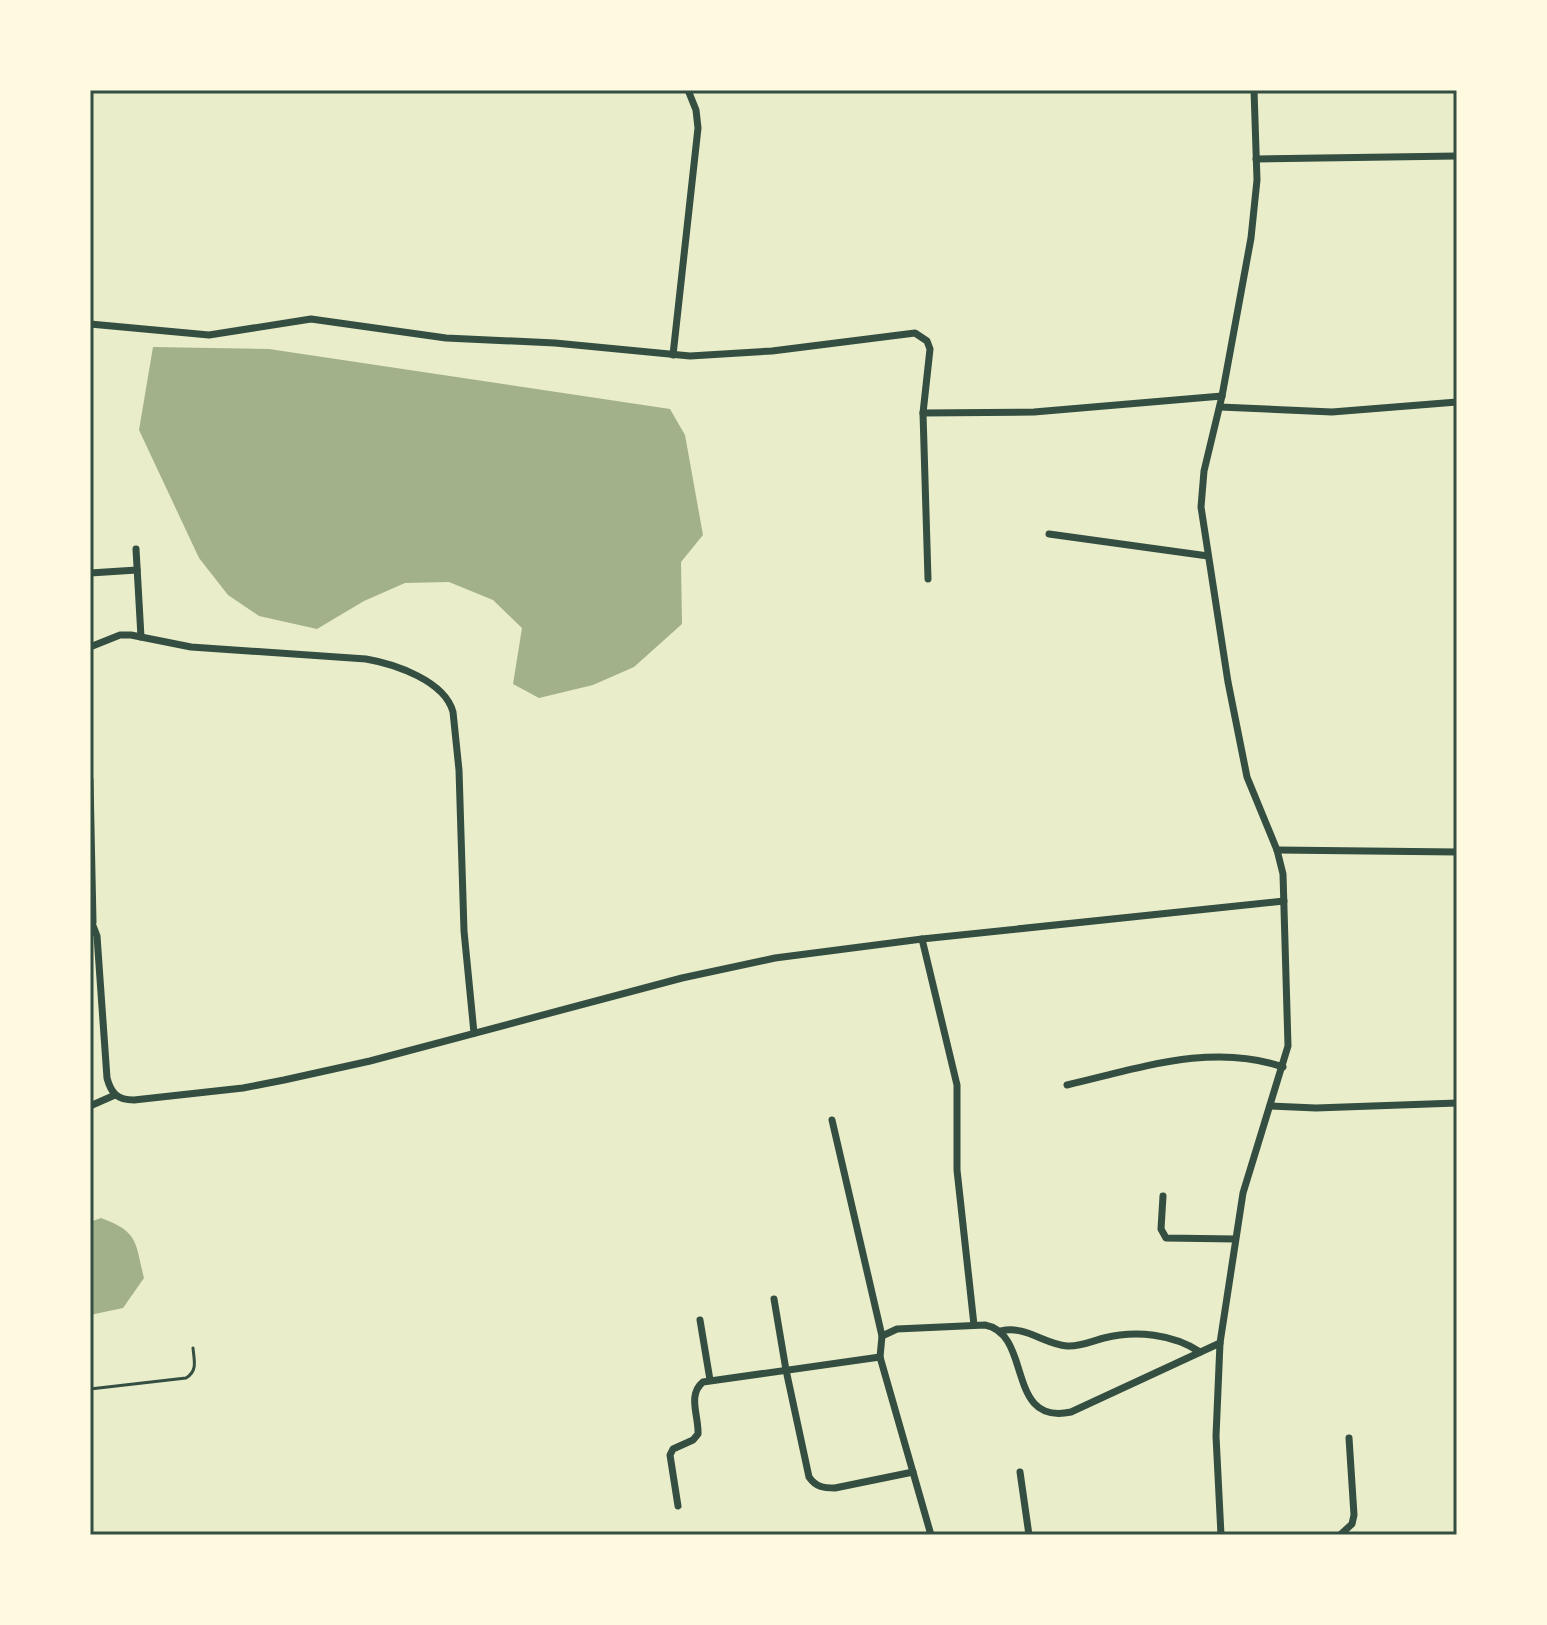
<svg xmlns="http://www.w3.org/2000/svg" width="1547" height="1625" font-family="Montserrat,sans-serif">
<rect width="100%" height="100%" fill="#e9edc9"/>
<g fill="#a3b18a">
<polygon points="153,347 269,349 670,409 685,435 703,535 681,562 682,624 634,667 593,685 539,698 513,684 522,628 493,600 449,582 405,583 364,601 317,629 259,616 228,595 199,558 139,430"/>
<path d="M101,1218C139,1232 135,1242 144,1278L123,1308L90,1315V1222Z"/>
</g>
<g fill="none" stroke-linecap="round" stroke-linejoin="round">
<path stroke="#344e41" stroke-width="3" d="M90,1389L186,1378C198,1371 194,1360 193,1348"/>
<g stroke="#344e41" stroke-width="7">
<polyline points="1256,159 1457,156"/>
<polyline points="90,324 209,335 311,319 446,338 555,343 690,356 772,351 915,333 927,341 930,349 923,413 1034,412 1222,396"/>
<polyline points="673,355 698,128 696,110 688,90"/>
<polyline points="1220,407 1332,412 1457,402"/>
<polyline points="923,413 928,579"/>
<polyline points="1049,534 1208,556"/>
<polyline points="136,549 141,637"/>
<polyline points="90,573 137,570"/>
<path d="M90,647L120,635H131L191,647L366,659C395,664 445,681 453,712L459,770L464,931L474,1033"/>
<polyline points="90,780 93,922"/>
<polyline points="1277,850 1457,852"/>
<path d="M90,918L97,936L107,1078C111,1093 117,1100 134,1100L243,1088L284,1080L370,1061L682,978L775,958L922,939L1284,901"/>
<polyline points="922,939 957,1085 957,1170 974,1325"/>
<path d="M1067,1085C1137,1069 1212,1042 1283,1067"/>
<polyline points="90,1106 115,1095"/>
<polyline points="1270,1106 1316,1108 1457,1103"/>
<polyline points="832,1120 882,1336"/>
<polyline points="1163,1196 1161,1229 1166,1238 1235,1239"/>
<path d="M774,1299L786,1370L809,1477C816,1487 823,1488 835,1488L913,1472"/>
<polyline points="700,1320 710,1380"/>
<path d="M1001,1331C1025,1325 1044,1344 1067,1346C1080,1347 1092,1341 1104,1338C1136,1330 1173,1334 1200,1352"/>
<polyline points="1020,1472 1029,1535"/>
<path d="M678,1506L670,1455L673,1449L693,1440L698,1434C699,1416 687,1395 703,1382L880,1357"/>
<path d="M931,1535L880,1357L882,1336L897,1329L985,1325C1033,1334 1005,1426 1071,1412L1220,1343"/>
<polyline points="1221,1535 1216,1436 1220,1343 1243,1193 1288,1046 1283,874 1277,850 1247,777 1228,682 1201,507 1204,471 1222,396 1251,238 1257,180 1254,90"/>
<polyline points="1340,1535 1352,1524 1354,1515 1349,1438"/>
</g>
</g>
<rect width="1547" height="1625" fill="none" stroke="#fefae0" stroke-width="184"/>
<rect x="92" y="92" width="1363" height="1441" fill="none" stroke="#344e41" stroke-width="3"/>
</svg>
